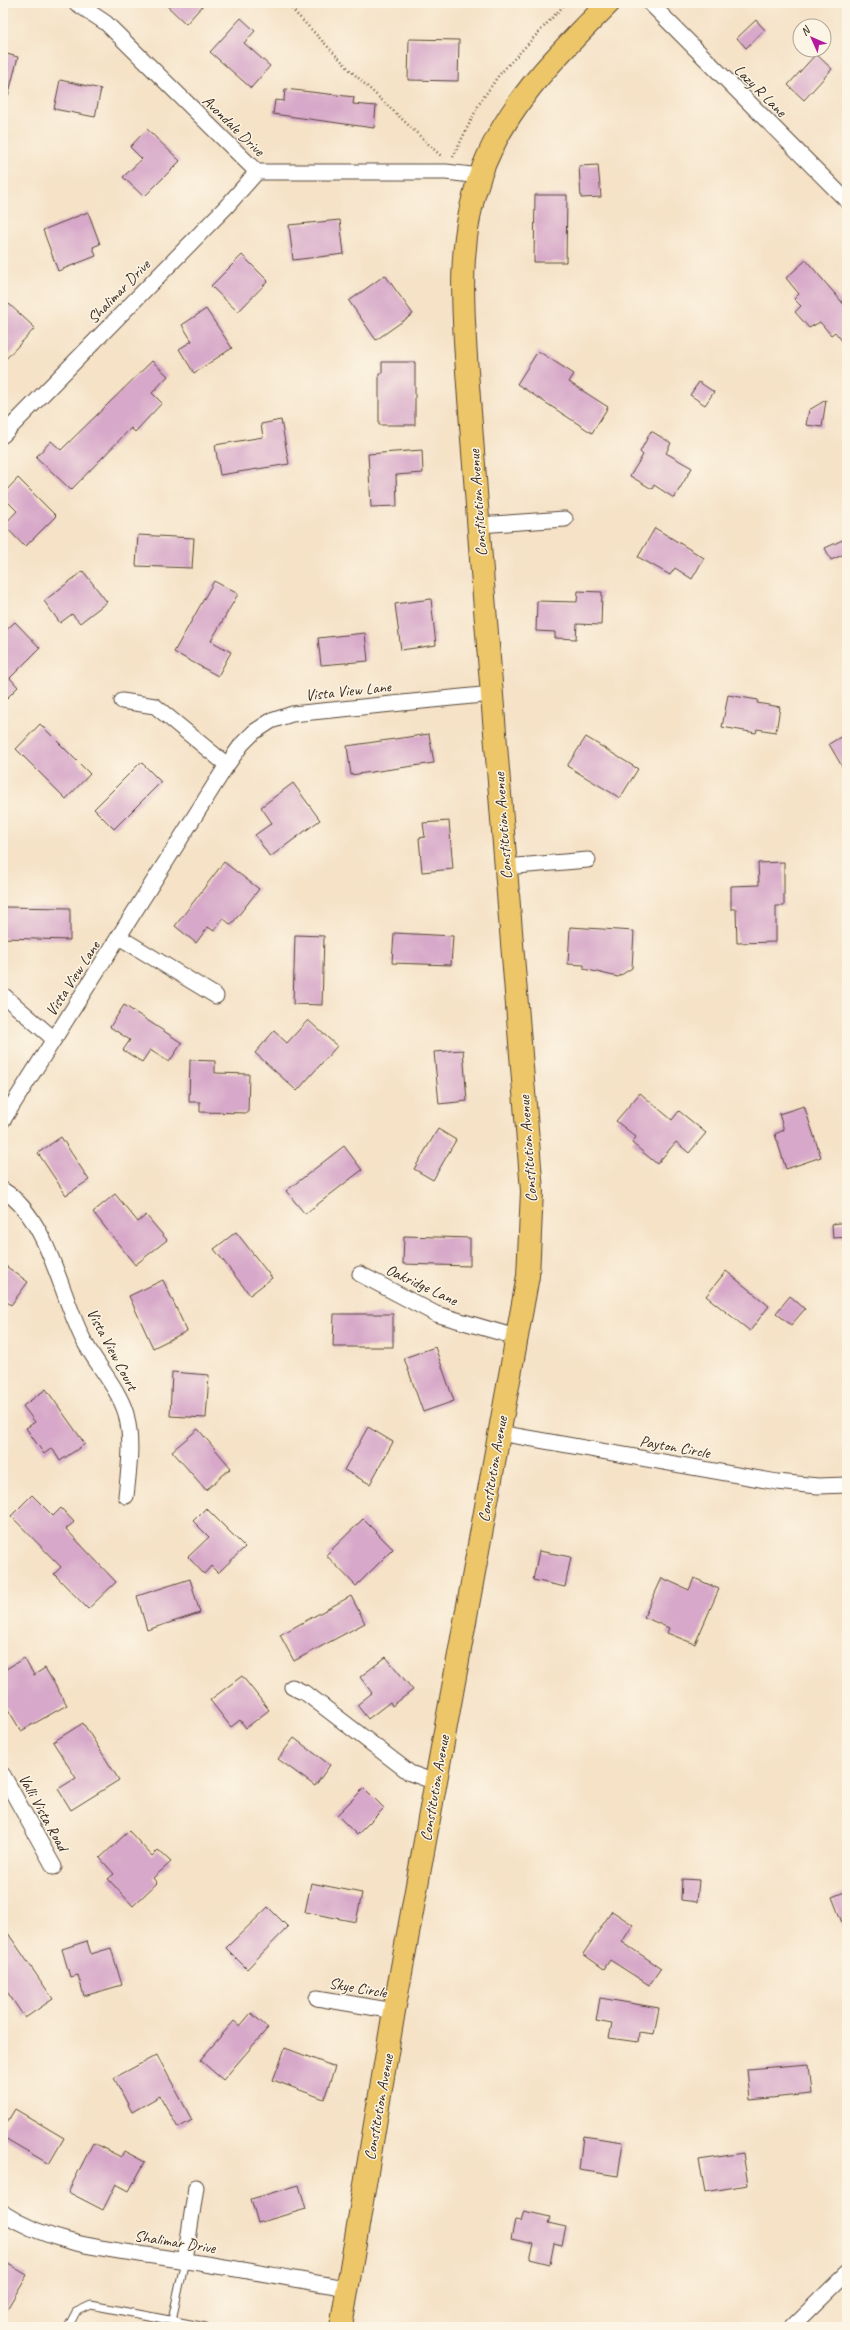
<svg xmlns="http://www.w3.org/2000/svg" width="850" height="2330" font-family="Caveat,sans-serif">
<rect width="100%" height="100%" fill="#fcf5e5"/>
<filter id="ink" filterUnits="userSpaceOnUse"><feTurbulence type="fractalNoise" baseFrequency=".025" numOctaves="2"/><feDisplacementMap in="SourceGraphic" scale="8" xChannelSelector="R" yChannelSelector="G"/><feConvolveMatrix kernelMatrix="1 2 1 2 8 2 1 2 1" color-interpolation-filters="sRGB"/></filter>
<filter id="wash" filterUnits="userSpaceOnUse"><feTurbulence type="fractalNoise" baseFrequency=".012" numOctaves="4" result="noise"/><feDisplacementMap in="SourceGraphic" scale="16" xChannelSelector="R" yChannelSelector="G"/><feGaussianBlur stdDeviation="0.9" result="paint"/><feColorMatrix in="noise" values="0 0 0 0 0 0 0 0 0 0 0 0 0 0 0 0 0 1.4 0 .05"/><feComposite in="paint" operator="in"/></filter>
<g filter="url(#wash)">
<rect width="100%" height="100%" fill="#f5e2c7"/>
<g id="blocks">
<g fill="#d7a8c9">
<polygon points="164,3 205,3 186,24"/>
<polygon points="241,18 255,31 244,43 270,66 251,88 210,52"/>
<polygon points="756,20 765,30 746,48 737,38"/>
<polygon points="409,39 459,40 458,81 408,80"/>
<polygon points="3,53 18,57 8,96 3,95"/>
<polygon points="816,54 832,69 804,100 788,85"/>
<polygon points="60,80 101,89 95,117 54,109"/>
<polygon points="285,89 354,97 353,104 376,106 374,128 273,114 275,100 284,101"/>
<polygon points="147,129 180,161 144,197 123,177 142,159 130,147"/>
<polygon points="598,165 601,197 581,198 579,166"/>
<polygon points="535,195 567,195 566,262 534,262"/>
<polygon points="88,212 100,244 93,247 96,256 58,271 43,230"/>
<polygon points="340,220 344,254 293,260 289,225"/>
<polygon points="242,255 268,281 238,312 211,286"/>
<polygon points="806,260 847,308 847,347 835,332 831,335 820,322 809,328 795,312 801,306 794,299 799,294 786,278"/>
<polygon points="385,275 413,314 376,340 349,301"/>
<polygon points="9,304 35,328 3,362 3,311"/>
<polygon points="206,309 232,348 194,373 179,349 192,341 182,325"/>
<polygon points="538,351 574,374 569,382 608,407 592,433 517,384"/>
<polygon points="152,361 168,376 152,393 162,403 135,432 131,428 71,490 36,457 51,441 61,450"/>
<polygon points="382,362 415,362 415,425 379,425 379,373 382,373"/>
<polygon points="699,382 714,392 705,405 690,395"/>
<polygon points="826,400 822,427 806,425 809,410"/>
<polygon points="281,420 289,464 220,475 215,445 263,437 261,424"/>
<polygon points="651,431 671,443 666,453 692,468 674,498 654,485 652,489 630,476 643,455 640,452"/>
<polygon points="422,450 423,473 396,475 397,506 371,507 368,454"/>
<polygon points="18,478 56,516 25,547 4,525 17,511 3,497 3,494"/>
<polygon points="655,528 704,558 692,579 675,568 670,575 638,557"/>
<polygon points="138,535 194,538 192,568 136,566"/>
<polygon points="847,538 847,553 831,560 825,548"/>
<polygon points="83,571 107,602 80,623 72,614 60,623 44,601"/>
<polygon points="214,581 238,594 211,641 231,652 218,676 174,652"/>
<polygon points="578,591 602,592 601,625 577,624 576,639 555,638 555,632 536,631 537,601 577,602"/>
<polygon points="431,599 436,645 401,650 395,604"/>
<polygon points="15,622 40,648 10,678 18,687 3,702 3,633"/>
<polygon points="365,633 368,661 321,665 318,638"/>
<polygon points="728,695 758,700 757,703 780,707 776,732 757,729 756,733 722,727"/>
<polygon points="40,724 90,774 66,799 16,749"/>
<polygon points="847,733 847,775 829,744"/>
<polygon points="429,734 434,763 351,775 347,746"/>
<polygon points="586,737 638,769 620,798 567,766"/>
<polygon points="141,762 161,782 114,829 94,809"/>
<polygon points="293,783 320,820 270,857 255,835 272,823 261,807"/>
<polygon points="449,821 453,869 422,872 419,838 425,837 423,823"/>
<polygon points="224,862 259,889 231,925 223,918 214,931 208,927 196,943 175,926"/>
<polygon points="784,862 784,906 776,906 776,942 737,943 736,909 731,909 731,886 759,885 758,863"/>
<polygon points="3,907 70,908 70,940 3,938"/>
<polygon points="570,927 634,931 632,968 618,977 584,969 584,965 568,964"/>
<polygon points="394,933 453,936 451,965 392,963"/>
<polygon points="295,935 324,936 322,1005 293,1004"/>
<polygon points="124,1005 182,1043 169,1062 150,1050 142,1062 123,1050 130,1040 110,1027"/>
<polygon points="308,1020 337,1046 297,1091 255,1053 274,1031 287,1043"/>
<polygon points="463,1050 467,1101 439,1104 434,1052"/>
<polygon points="190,1060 215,1061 215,1073 249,1074 248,1113 200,1112 200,1102 189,1102"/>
<polygon points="640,1093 672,1120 679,1111 706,1133 689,1153 676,1142 657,1164 632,1143 636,1137 616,1121"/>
<polygon points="804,1106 821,1157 786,1169 775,1134 784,1130 779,1114"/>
<polygon points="438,1129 456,1140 433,1180 414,1169"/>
<polygon points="61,1137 89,1180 66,1195 38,1153"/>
<polygon points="344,1146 362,1170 305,1214 286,1191"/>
<polygon points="115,1194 138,1222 146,1215 167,1240 135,1265 93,1212"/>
<polygon points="847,1222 847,1237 833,1238 832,1224"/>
<polygon points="236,1232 272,1278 250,1295 214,1249"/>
<polygon points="404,1236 470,1238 470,1266 403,1264"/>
<polygon points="3,1264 28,1282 11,1305 3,1299"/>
<polygon points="726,1271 769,1306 750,1331 706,1296"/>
<polygon points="163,1280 187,1331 153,1348 129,1296"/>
<polygon points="790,1296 805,1309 791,1325 776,1313"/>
<polygon points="334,1314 393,1314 393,1347 333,1347"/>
<polygon points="435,1347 454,1401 423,1412 404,1358"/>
<polygon points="172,1372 209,1375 206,1418 170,1416"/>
<polygon points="46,1389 85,1444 60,1461 52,1448 44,1454 26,1428 35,1422 23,1406"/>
<polygon points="368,1427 393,1442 370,1484 344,1470"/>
<polygon points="198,1429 231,1468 206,1490 172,1451"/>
<polygon points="32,1495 53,1516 61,1508 74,1522 66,1529 116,1582 88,1609 54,1574 61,1567 11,1516"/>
<polygon points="206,1508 245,1547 218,1573 211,1566 204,1574 188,1557 209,1537 193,1521"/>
<polygon points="363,1519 393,1549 356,1586 326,1555"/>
<polygon points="539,1551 571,1557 565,1587 533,1580"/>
<polygon points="662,1578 689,1590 694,1578 719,1589 695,1644 667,1633 669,1628 644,1617"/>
<polygon points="190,1579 200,1613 147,1630 137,1596"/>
<polygon points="351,1596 365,1623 294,1661 280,1635"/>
<polygon points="386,1657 413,1690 392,1706 390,1702 368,1719 357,1705 372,1693 360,1677"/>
<polygon points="24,1658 34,1675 45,1668 67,1705 21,1731 3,1701 3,1671"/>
<polygon points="242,1676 269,1710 246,1728 240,1720 231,1727 210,1700"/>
<polygon points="83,1723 119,1780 71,1810 58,1789 76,1778 53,1742"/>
<polygon points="294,1738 330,1765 315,1786 278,1759"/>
<polygon points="364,1788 384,1808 357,1835 337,1815"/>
<polygon points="129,1831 152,1856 158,1850 171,1862 153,1878 157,1883 133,1906 108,1879 114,1874 100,1858"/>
<polygon points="682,1879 699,1880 697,1902 681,1900"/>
<polygon points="311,1883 362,1893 356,1922 305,1912"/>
<polygon points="847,1891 847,1933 846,1933 832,1897"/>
<polygon points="268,1907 288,1927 247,1969 226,1948"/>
<polygon points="612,1911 633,1925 622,1942 661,1968 649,1985 610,1960 604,1969 583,1954"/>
<polygon points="3,1926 53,1999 25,2018 3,1986"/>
<polygon points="87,1941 91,1954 111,1948 122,1985 84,1996 78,1975 70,1977 62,1949"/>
<polygon points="600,1998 659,2008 654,2034 639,2032 638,2042 609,2038 612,2024 596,2021"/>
<polygon points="251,2013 268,2028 223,2080 200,2060 234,2021 240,2026"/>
<polygon points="285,2048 335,2067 324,2099 273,2080"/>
<polygon points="157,2055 192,2120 178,2128 160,2096 132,2112 114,2078"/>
<polygon points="809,2064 812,2094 750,2100 747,2069"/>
<polygon points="15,2109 64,2138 49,2164 3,2137 3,2129"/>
<polygon points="583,2136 623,2142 618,2176 579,2170"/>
<polygon points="93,2143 121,2157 124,2151 145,2162 129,2191 116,2184 103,2210 68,2192"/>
<polygon points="743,2153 748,2185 705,2192 699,2160"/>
<polygon points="299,2185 306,2209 258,2223 251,2199"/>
<polygon points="524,2211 550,2217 548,2223 566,2227 562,2245 554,2243 550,2264 530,2259 534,2244 511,2239 515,2220 521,2221"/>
<polygon points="3,2261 27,2275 3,2316"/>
</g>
</g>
</g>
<g filter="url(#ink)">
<use href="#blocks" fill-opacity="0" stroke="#574637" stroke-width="1"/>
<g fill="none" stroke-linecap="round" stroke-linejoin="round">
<g stroke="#574637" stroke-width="9">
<g id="service">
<polyline points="172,2320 185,2260"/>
<polyline points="68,2327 76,2312 91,2305 206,2327"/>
</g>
</g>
<g stroke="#574637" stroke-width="17">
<g id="minor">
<polyline points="76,3 106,23 257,172 446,172 480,176"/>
<polyline points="650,3 847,201"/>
<polyline points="3,435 226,207 257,172"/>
<polyline points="479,525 565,519"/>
<polyline points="122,701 155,706 227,765"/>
<polyline points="505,867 588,860"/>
<polyline points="119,937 216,996"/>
<polyline points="3,995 54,1039"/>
<polyline points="3,1120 227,765 242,744 254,732 271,721 292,714 492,694"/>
<path d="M3,1190C49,1219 60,1295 84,1341C96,1364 119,1389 126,1414C133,1441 129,1469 126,1496"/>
<polyline points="360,1274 436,1314 516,1337"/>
<polyline points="499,1433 777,1482 818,1486 847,1485"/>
<polyline points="292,1687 307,1694 410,1773 435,1782"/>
<polyline points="3,1775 54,1867"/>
<polyline points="317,1998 394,2011"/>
<path d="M3,2213C58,2249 123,2250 186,2261C240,2269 293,2279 347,2288"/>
<polyline points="185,2260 196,2187"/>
<polyline points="792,2327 847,2273"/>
</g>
</g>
<g stroke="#574637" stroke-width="24">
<path id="primary" d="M341,2327L394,2011L528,1276L532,1191C514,980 498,769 481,559C477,501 472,443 468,385C463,315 456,243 480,176C505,105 557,55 609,3"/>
</g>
<g stroke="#574637" stroke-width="2.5" stroke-dasharray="1 3" stroke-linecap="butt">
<polyline points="286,3 351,71 441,156"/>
<polyline points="453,157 479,104 499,75 566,3"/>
</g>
<use href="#service" stroke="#fff" stroke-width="7"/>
<use href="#minor" stroke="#fff" stroke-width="15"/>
<use href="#primary" stroke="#ecc669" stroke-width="22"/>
</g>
</g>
<g text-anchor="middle" stroke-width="3" stroke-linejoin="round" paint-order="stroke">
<g font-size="16" fill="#3b2a1e" stroke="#fcf5e5">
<text transform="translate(761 90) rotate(45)" y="6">Lazy R Lane</text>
<text transform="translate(234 125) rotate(44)" y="6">Avondale Drive</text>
<text transform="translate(118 291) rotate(-46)" y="6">Shalimar Drive</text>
<text transform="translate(477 503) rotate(-94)" y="6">Constitution Avenue</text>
<text transform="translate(348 690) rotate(-6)" y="6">Vista View Lane</text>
<text transform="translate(502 826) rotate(-94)" y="6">Constitution Avenue</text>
<text transform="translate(72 978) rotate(-57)" y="6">Vista View Lane</text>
<text transform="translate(527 1149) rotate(-94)" y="6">Constitution Avenue</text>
<text transform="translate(422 1284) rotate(25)" y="6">Oakridge Lane</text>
<text transform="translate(113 1349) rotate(62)" y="6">Vista View Court</text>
<text transform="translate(675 1446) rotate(10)" y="6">Payton Circle</text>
<text transform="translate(492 1469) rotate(-80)" y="6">Constitution Avenue</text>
<text transform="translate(434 1788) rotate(-80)" y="6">Constitution Avenue</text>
<text transform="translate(44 1812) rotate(61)" y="6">Valli Vista Road</text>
<text transform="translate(358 1987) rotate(10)" y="6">Skye Circle</text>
<text transform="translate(378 2107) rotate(-80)" y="6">Constitution Avenue</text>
<text transform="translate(175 2241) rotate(9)" y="6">Shalimar Drive</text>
</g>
</g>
<rect width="850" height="2330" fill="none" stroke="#fcf5e5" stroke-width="16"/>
<g transform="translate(812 38) rotate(315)"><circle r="19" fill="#fcf5e5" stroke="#afa495"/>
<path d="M0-3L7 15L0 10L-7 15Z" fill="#b5179e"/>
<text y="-6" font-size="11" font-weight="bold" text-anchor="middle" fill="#3b2a1e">N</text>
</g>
</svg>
